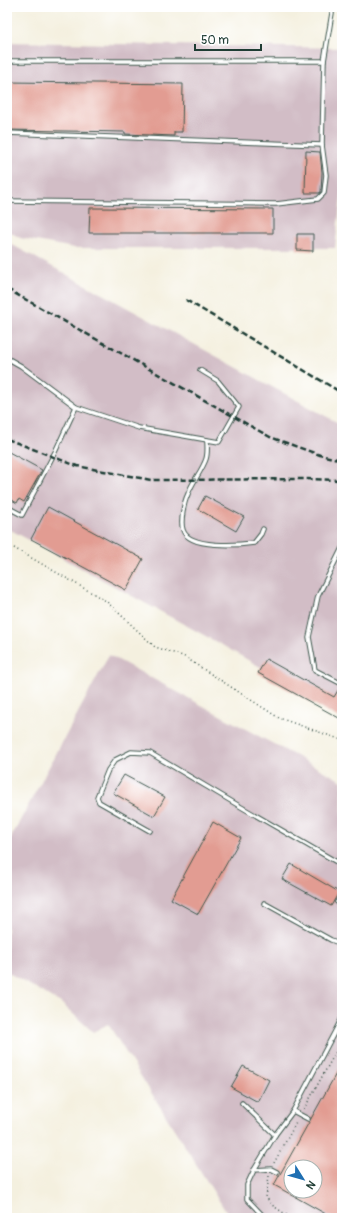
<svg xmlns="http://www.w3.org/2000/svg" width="349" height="1225" font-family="Pangolin,sans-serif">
<rect width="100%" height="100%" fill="#fff"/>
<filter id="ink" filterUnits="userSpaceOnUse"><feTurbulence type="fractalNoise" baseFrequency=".025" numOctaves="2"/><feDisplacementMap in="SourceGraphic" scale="8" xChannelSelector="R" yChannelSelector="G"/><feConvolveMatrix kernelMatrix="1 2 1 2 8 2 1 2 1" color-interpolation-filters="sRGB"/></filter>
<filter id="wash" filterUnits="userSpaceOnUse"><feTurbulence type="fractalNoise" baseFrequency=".012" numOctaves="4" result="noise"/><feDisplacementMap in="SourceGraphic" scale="16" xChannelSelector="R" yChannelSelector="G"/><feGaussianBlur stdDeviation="0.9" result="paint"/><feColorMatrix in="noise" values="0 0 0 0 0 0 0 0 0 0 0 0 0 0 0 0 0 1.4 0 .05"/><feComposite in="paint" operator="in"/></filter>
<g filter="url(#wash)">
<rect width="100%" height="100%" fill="#f4f0df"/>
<g fill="#d2bdc6" fill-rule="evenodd">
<polygon points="7,42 342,48 342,189 335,248 74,248 20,238 7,230"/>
<polygon points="7,242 342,425 342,714 222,645 7,528"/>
<path d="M109,655L342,781V1218H230L108,1024L93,1032L61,1003L7,972V845ZM291,1167H315V1191H291Z"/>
</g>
<g id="blocks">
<g fill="#e29c92" fill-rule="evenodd">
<polygon points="7,82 183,84 182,132 174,132 174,136 125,134 125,132 7,130"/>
<polygon points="306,151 320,152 322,172 321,192 319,193 305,193"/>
<polygon points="90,208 273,209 273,233 89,233"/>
<polygon points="297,234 313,234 313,251 297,250"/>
<polygon points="7,451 42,470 24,502 19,499 17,503 7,497"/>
<polygon points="205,496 244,517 236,531 198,509"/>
<polygon points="48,507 143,559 126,590 31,539"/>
<polygon points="266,659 334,697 340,687 342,687 342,712 339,718 258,673"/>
<polygon points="124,775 165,797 154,816 113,793"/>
<polygon points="213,822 241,838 198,914 171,899"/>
<polygon points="291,864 339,892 331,906 282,879"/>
<path d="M342,1063V1218H333L274,1185ZM291,1167H315V1191H291Z"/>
<polygon points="243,1066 269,1080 258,1102 231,1087"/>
</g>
</g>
</g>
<g filter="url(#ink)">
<use href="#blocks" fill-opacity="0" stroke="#3f584e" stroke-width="1"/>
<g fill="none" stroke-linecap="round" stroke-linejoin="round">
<g stroke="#3f584e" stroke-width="5.5">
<g id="lane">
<polyline points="7,61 324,61"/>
<polyline points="7,133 322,145"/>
<polyline points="7,201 276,204 318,199 324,193 326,175 322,145 324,61 333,7"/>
<polyline points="7,358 21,366 76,407 139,428 219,442 239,407 218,381 200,370"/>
<path d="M207,440C207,446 208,453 206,459C202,471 192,482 188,494C184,502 180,522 183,530C189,549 239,545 254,543L261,534L263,529"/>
<polyline points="7,507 22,515 55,452 76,407"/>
<polyline points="342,548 318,596 309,637 315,670 342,684"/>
<polyline points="150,831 99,802 97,797 108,770 115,760 131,752 150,753 236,804 342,865"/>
<polyline points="337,902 342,905"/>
<polyline points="264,903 331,940 342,944"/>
<polyline points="340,943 342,927"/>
<polyline points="242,1103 275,1135"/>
<polyline points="293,1111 308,1119"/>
<polyline points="254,1170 271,1169 277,1172"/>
<polyline points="265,1218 247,1199 247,1185 254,1170 275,1135 293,1111 342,1018"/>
</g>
</g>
<g stroke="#3f584e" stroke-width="1.5" stroke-dasharray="1 3" stroke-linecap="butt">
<polyline points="7,544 106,601 155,647 183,656 279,718 342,740"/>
<polyline points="304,1109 342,1041"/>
<polyline points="274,1163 297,1121"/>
<polyline points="269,1176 266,1197 272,1205 291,1218"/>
</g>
<use href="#lane" stroke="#fff" stroke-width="3.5"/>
<g stroke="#1f3d34" stroke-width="2.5" stroke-dasharray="6 3" stroke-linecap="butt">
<polyline points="7,289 270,437 320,455 342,460"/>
<polyline points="186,300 342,393"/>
<polyline points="7,439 77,466 151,480 307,479 342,480"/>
</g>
</g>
</g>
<rect width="349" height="1225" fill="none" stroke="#fff" stroke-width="24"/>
<g transform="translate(303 1179) rotate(127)"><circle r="19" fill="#ffffff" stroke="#a5b1ae"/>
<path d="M0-3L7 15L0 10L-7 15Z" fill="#1f6fb2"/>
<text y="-6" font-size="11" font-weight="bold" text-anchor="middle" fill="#1f3d34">N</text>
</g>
<path d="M195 44v6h66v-6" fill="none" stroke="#1f3d34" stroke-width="2"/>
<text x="201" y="44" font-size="12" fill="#1f3d34" stroke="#ffffff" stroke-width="3" paint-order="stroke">50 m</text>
</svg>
